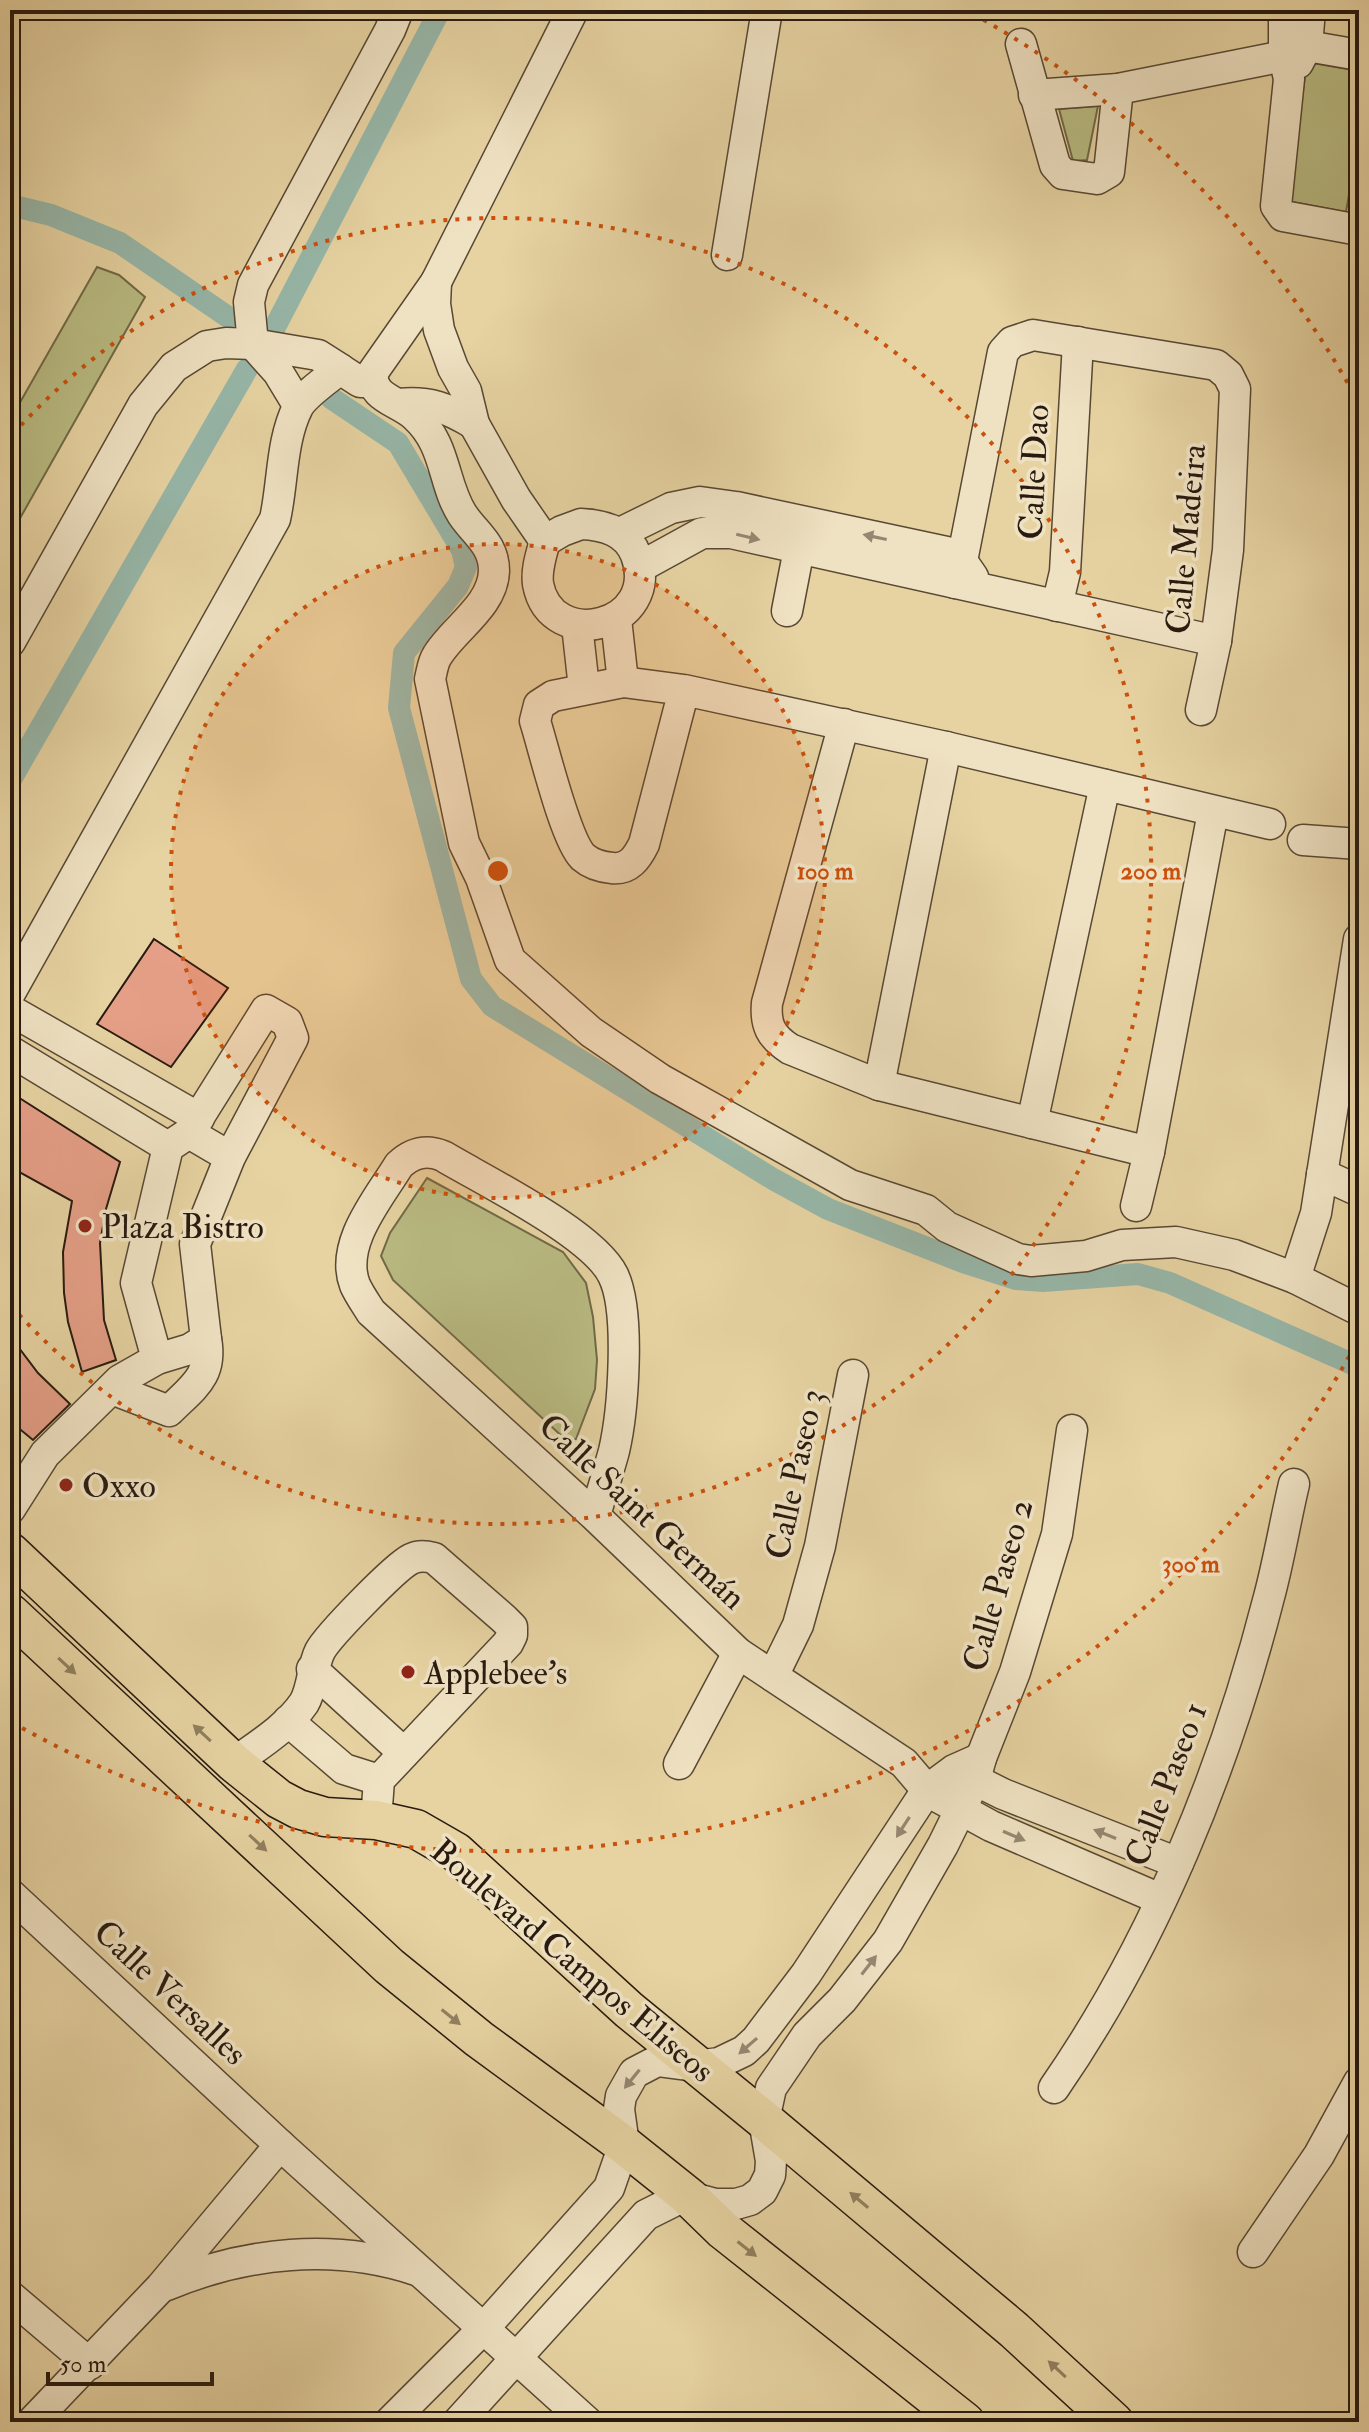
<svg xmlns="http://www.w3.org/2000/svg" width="1369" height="2432" font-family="'IM FELL Double Pica',serif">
<rect width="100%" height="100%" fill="#e7d3a2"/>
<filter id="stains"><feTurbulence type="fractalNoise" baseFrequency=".0025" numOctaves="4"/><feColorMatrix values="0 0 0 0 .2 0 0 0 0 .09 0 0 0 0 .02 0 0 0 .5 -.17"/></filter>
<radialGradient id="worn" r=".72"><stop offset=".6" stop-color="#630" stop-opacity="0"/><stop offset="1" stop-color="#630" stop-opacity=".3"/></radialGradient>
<g fill="#b9bb82" stroke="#706a48" stroke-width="2">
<polygon points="1307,62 1359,71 1359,137 1346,212 1287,201"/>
<polygon points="1098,106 1087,160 1073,161 1059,109"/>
<polygon points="97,267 119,275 145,297 10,536 10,420"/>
<polygon points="427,1178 563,1252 586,1283 593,1317 597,1360 595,1389 576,1439 567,1441 393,1280 381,1256 390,1233"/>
</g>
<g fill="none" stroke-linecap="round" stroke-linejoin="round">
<g stroke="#97b7a9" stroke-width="22">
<polyline points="10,205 51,215 120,243 228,317"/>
<polyline points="275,327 440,10"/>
<polyline points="331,398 398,443 462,550 466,567 458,586 404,653 399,708 471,979 492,1006 773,1179 828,1209 963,1262 1016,1279 1043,1281 1138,1274 1170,1283 1359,1367"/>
<polyline points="10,781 247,369"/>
</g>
</g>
<g fill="#e59f87" stroke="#281a0f" stroke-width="2">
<polygon points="154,939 228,988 171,1067 97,1024"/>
<polygon points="10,1092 120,1162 106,1209 100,1243 104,1320 116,1360 82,1372 68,1322 64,1293 63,1252 72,1201 10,1167"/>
<polygon points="10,1336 38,1373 70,1404 33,1440 10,1421"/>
</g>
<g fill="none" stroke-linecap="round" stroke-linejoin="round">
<g stroke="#584834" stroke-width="33">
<g id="minor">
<path d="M573,10L436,282L373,372C369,398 399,401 415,416C447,445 442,482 462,514C475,534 494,544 494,571C493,606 454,628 437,656C433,662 432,671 430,679L464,843L481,878L510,960L591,1032L660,1079L850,1185L926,1210L947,1227L1018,1259L1031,1261L1086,1256L1122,1245L1176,1242L1234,1255L1295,1278L1359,1310"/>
<polyline points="1284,10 1284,56 1289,79 1276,206 1283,216 1359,230"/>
<polyline points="1021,44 1055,165 1063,174 1097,179 1109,172 1118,89"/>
<polyline points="1298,63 1307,46 1310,10"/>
<polyline points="1034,95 1118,89 1284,56 1307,46 1359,55"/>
<polyline points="727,255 767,10"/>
<polyline points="436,282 435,304 439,330 453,368 466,391 474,424 516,499 545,541"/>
<path d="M399,404C429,401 448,408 474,424"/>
<polyline points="298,405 278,372 253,344 249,302 253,285 390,30 398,10"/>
<path d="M581,524C604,525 627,531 636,555C662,627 551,654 538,584C536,570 541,555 545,541L562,531Z"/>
<polyline points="620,533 671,508 700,502 736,507 951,553 962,561 973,577"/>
<polyline points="640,567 702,533 731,533 1216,641"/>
<polyline points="955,583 962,561 1003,352 1012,342 1033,335 1216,365 1228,375 1235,389 1228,550 1216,641 1201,710"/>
<polyline points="1057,606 1065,572 1078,342"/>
<polyline points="787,611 799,549"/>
<polyline points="616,619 623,682"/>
<polyline points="577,625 584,688"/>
<polyline points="10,642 143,405 174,367 207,346 226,343 253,344 318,355 340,369"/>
<path d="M684,690L644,844C637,858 629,870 612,868C601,867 591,864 583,857C565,839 544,749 535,721L539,705L553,696L623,682L684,690L946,747L1270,824"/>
<path d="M844,724L767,1003C765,1025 771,1037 790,1049L879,1085L1149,1152"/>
<polyline points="1303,840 1359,844"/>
<path d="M10,993L275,519C283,484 281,440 298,407C304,395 329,378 340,369L360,382H371"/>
<polyline points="10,1010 199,1118"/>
<polyline points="10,1051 168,1147"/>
<polyline points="879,1085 946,747"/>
<polyline points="1032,1123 1105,785"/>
<polyline points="1322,1174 1359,1191"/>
<polyline points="1136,1206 1149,1152 1213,812"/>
<polyline points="1295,1278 1316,1213 1359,939"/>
<polyline points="157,1359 190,1349 206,1339 195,1244 230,1157 293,1038 287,1022 266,1010 189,1133"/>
<path d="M112,1389L169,1411C193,1387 213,1376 206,1339"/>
<polyline points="10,1509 45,1454 120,1380 157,1359 136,1283 168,1147 189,1133 230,1157"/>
<path d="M595,1516C601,1494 608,1473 614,1451C623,1412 631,1311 613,1275C593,1234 485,1181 443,1156C426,1149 412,1153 399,1165C379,1198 339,1244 355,1285C359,1294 366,1304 371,1312L595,1516L738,1653L904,1763L927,1790L938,1797L991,1826L1160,1899"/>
<polyline points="312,1669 404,1753"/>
<polyline points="773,1676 798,1625 820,1546 853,1375"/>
<polyline points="288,1721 344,1769 379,1780"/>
<path d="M234,1763C257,1746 287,1728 304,1703C313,1688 312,1667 320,1651C328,1636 396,1566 411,1559C419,1555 426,1556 434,1558L504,1619L512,1627V1635L508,1643L379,1780L376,1820"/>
<polyline points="679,1764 738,1653"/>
<polyline points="957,1771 1003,1794 1178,1863"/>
<polyline points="10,1894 280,2145 587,2422"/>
<path d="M1054,2088C1155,1942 1225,1769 1269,1597C1279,1560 1285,1522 1294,1484"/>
<polyline points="1253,2252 1319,2155 1359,2082"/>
<path d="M167,2285C246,2252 334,2243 416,2270"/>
<polyline points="10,2296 90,2364"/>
<polyline points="32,2422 161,2287 280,2145"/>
<polyline points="390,2422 484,2328 609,2188 624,2145 619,2109 621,2096 634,2073 657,2061 695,2066 719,2063 744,2051 756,2040 806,1974 927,1790 954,1770 981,1758"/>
<polyline points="458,2422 646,2215 678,2199 689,2197 715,2204 736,2204 750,2200 762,2191 770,2175 771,2161 764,2120 771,2088 807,2035 842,2000 888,1941 943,1845 975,1780 981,1758 1015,1672 1057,1534 1072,1430"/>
</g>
</g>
<g stroke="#281a0f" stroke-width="41">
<g id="major">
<polyline points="10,1552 234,1763 279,1799 298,1809 325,1817 376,1820 416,1829 456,1852 629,2010 764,2120 1014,2330 1114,2422"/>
<polyline points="10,1613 389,1966 479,2039 624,2145 689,2197 723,2230 965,2422"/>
</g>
</g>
<use href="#minor" stroke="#efe2c3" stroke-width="30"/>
<use href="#major" stroke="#e7d3a2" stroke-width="38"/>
</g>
<defs><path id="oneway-solid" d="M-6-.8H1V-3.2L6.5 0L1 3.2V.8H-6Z" transform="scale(2)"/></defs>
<g fill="#958872">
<use href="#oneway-solid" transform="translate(748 537) rotate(13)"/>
<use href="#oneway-solid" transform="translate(875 537) rotate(-168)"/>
<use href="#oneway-solid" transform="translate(903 1827) rotate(123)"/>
<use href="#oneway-solid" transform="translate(1105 1834) rotate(-158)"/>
<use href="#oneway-solid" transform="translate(1014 1836) rotate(23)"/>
<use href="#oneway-solid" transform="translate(869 1965) rotate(-52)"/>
<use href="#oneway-solid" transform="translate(748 2046) rotate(139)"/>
<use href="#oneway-solid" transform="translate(632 2079) rotate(129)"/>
</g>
<g fill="#918060">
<use href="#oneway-solid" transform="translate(67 1666) rotate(43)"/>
<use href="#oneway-solid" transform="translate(202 1733) rotate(-137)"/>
<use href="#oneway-solid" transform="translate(258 1843) rotate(43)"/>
<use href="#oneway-solid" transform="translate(451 2017) rotate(39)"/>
<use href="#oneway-solid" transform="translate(859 2200) rotate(-140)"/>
<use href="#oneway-solid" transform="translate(747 2249) rotate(38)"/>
<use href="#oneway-solid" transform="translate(1057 2369) rotate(-137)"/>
</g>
<circle cx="498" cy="871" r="327" fill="#cb500c" fill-opacity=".12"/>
<g fill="none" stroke="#cb500c" stroke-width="4" stroke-dasharray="4 8">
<circle cx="498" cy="871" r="327"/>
<path d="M13 434A653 653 0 1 1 13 1308"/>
<path d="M1355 1346A980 980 0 0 1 15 1724M973 14A980 980 0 0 1 1355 396"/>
</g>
<g fill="#8f2418" stroke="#efe2c3" stroke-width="3">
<circle cx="85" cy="1226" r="8"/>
<circle cx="66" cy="1485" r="8"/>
<circle cx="408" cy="1672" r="8"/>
</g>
<g text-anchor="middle" stroke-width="7" stroke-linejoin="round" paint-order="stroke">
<g font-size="34" fill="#281a0f" stroke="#efe2c3">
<text transform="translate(1033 472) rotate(-87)" y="12">Calle Dao</text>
<text transform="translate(1185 539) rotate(-85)" y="12">Calle Madeira</text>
<text transform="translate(794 1474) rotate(-78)" y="12">Calle Paseo 3</text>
<text transform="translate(643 1511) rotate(43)" y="12">Calle Saint Germán</text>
<text transform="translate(997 1585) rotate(-74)" y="12">Calle Paseo 2</text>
<text transform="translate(1165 1784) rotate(-69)" y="12">Calle Paseo 1</text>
<text transform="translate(573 1960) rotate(40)" y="12">Boulevard Campos Eliseos</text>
<text transform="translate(171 1992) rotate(43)" y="12">Calle Versalles</text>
</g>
<g font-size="34" fill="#281a0f" stroke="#efe2c3" text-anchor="start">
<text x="101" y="1238">Plaza Bistro</text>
<text x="82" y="1497">Oxxo</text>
<text x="424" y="1684">Applebee's</text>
</g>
</g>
<circle cx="498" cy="871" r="12" fill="#cb500c" stroke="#efe2c3" stroke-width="4"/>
<g font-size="24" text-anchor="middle" font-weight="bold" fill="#cb500c" stroke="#efe2c3" stroke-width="7" stroke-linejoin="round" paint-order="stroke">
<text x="825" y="879">100 m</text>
<text x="1151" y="879">200 m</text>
<text x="1191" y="1572">300 m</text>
</g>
<rect width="1369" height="2432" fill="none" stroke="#e7d3a2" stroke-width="40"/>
<rect x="12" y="12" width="1345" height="2408" fill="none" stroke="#281a0f" stroke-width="4"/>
<rect x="20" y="20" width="1329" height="2392" fill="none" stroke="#281a0f" stroke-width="2"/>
<path d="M48 2372v12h164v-12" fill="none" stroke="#281a0f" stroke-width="4"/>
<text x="60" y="2372" font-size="24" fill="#281a0f" stroke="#efe2c3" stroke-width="6" paint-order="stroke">50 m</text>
<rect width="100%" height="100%" filter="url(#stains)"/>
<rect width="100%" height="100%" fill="url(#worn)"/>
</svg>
